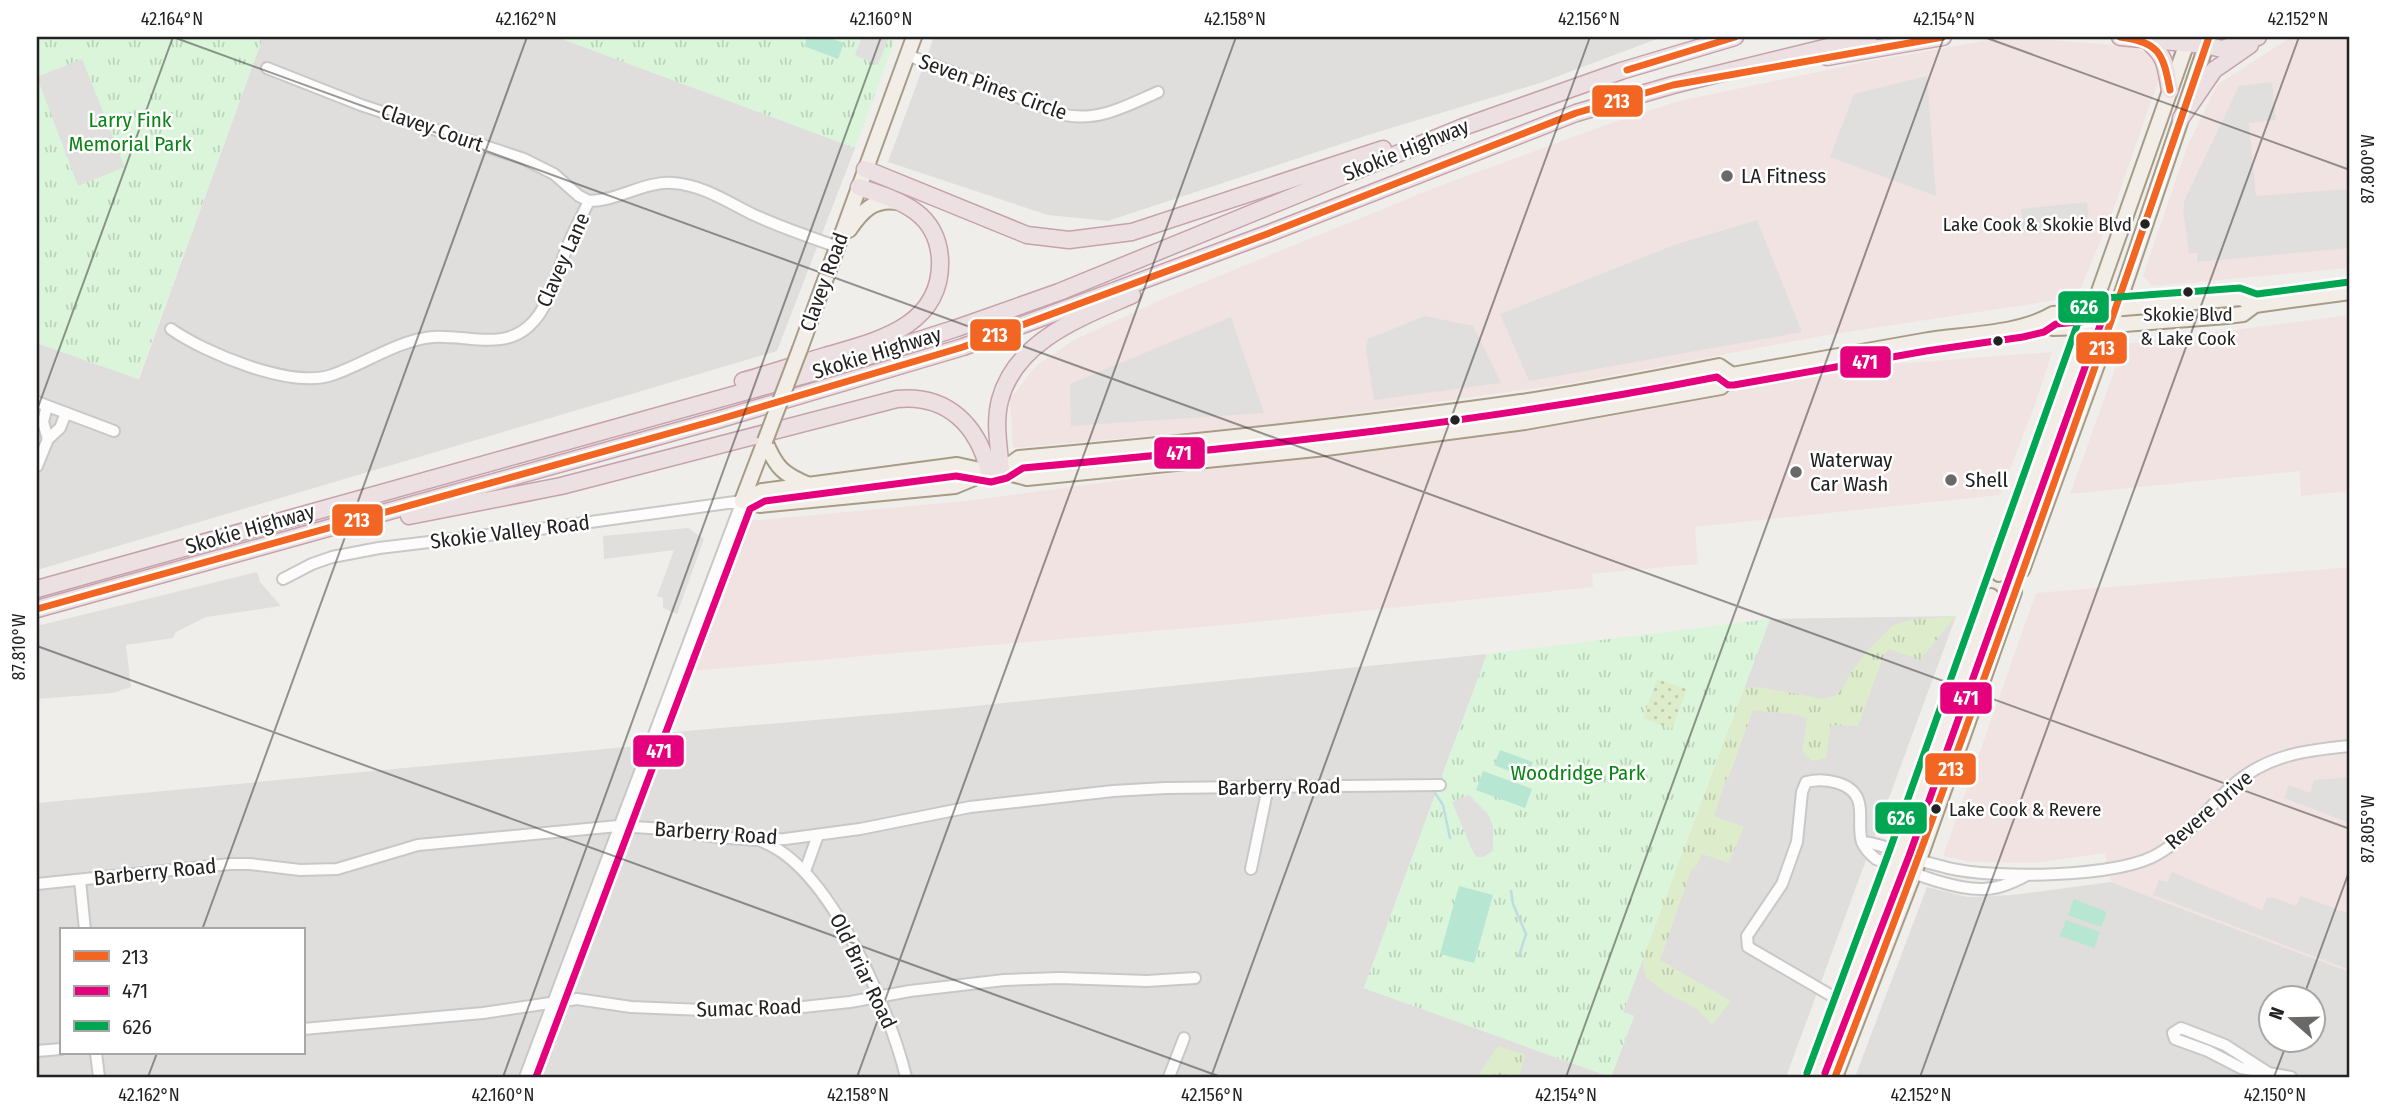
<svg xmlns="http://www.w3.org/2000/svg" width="2387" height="1114" font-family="'Fira Sans Condensed',sans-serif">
<defs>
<pattern id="grass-tufts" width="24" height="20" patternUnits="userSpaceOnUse" patternTransform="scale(1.75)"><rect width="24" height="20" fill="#ddeccb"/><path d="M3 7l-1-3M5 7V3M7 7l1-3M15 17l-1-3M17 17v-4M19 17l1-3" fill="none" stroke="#bdcaae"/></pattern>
<pattern id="park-tufts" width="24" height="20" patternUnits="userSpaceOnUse" patternTransform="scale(1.75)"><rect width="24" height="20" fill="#daf5da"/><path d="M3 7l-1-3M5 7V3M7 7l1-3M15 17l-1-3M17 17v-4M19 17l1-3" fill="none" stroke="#bbd2bb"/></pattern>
<pattern id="garden-dots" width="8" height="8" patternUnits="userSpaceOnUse" patternTransform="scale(1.75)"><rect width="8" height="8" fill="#ddeccb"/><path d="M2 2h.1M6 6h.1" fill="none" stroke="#bdcaae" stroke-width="1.8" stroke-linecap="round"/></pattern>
</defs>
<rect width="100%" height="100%" fill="#f0eeeb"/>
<g fill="#dfdedc" fill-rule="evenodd">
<polygon points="263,37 557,37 855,148 777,351 37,570 37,343 139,379"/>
<polygon points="934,37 1662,37 1540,83 1368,135 1108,221 1048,215 888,162"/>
<polygon points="1956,616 1786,1077 1611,1077 1634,1016 1623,1012 1770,619"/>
<path d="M1487,654L1364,988L1610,1077H37V803L636,746L663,733L955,708ZM61,930H303V1053H61Z"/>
<path d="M2111,882L2350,972V1077H1855L1927,887L1968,897L2013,895ZM2272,998H2314V1040H2272Z"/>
</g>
<g fill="#f1e3e1">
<polygon points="2006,37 2131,46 2156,57 2159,79 2111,216 2077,297 1821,336 1573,383 1270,425 1013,448 1010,399 1036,366 1074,340 1165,298 1434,188 1608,124 1679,101 1860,63"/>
<polygon points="2291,37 2350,37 2350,268 2152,286 2143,276 2187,147 2217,85"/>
<polygon points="2350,315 2350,491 2301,496 2300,471 2070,494 2124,344"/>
<polygon points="2052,352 2036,402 2000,495 1695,527 1698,564 1592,574 1593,587 1235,624 691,671 748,521 966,501 1594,417 1841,368"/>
<polygon points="2350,567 2350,972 2111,882 2105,853 2035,863 1972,862 1943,856 2036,593"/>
</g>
<g fill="url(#grass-tufts)">
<polygon points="1956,616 1920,660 1889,649 1884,655 1858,726 1831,725 1826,758 1812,761 1802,751 1807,719 1798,715 1753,710 1728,779 1726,779 1714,816 1744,827 1729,863 1702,854 1695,868 1692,868 1660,960 1731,1001 1712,1025 1696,1008 1666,993 1646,977 1642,959 1742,689 1759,687 1824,699 1837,695 1845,685 1849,675 1868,650 1893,625 1911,620"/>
<polygon points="1498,1046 1525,1055 1519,1077 1477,1077"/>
</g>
<g fill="url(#park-tufts)">
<polygon points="37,37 263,37 138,379 37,343"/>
<polygon points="557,37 896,37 855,148"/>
<polygon points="1770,619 1623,1012 1634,1016 1611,1077 1364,988 1487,654"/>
</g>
<polygon fill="url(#garden-dots)" points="1657,679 1687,689 1672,729 1643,718"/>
<g fill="#b7e6d2">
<polygon points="808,37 826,37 844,43 838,59 804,46"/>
<polygon points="1500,750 1533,762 1527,778 1494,765"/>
<polygon points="1483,771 1532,789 1525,808 1476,790"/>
<polygon points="1459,886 1493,895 1474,963 1440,954"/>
<polygon points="2074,899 2107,912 2101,927 2068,915"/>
<polygon points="2066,920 2100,932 2094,948 2060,936"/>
</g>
<g fill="#e0dfde">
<polygon points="862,37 889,37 878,65 855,55"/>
<polygon points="82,59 125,167 78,186 37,77"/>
<polygon points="1927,76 1936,196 1830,157 1854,94"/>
<polygon points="2272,82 2276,120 2249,123 2256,196 2350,189 2350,248 2197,262 2197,253 2189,253 2183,210 2185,199 2239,86"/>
<polygon points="2087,202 2090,227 2023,232 2021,209"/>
<polygon points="1757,220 1802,332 1529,381 1500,314 1677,244"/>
<polygon points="1425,316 1473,326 1501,383 1374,400 1366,350 1368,339"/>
<polygon points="1231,317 1264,413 1071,426 1070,384"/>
<polygon points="688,528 704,539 677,614 663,608 663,598 657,596 674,550 604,559 603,536"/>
<polygon points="257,572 260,582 281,606 206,617 176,632 173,638 126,645 131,687 113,693 37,699 37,626"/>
<polygon points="2350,777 2350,823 2284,798 2289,785 2310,793 2314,780"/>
<polygon points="1469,795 1488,814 1493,826 1493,851 1483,857 1477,857 1473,852 1452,802"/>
<polygon points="2172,872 2262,910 2267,897 2275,898 2296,906 2301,896 2350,914 2350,970 2153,895 2159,880 2167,882"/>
</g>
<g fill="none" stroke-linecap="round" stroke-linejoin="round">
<g stroke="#bfdbe3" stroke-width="2.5">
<polyline points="1435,793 1443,805 1450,838"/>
<polyline points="1511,891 1513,904 1526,934 1519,956"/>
</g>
<polyline stroke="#c7c5c3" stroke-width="14" stroke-dasharray="14 7" stroke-linecap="butt" points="2014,592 2022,570"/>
<g stroke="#c9c8c7" stroke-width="14">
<g id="minor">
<path d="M907,55L1065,115C1099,122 1128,105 1158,92"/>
<polyline points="267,68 361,105 524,159 554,174 579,196 589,201"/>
<path d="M171,329C205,353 291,389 332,375C365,364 396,341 432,337C464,334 502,351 529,326C551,306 557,271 568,245C574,230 582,216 589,201C618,201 644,181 673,183C702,185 726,201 752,214C780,227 809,237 838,247"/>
<polyline points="37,402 114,431"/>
<polyline points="47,406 43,422 48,439"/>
<polyline points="37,466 48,439 60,428 66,413"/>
<polyline points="283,579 312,564 332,557 379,548 547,528 742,501 525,1077"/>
<path d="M763,842C831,868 890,1011 906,1077"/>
<path d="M1862,842C1882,843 1899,854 1918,860C1928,863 1938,865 1948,868C1993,879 2118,878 2158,854C2188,837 2207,808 2232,786C2266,755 2307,750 2350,746"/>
<polyline points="1251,869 1268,787"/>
<polyline points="805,871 818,835"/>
<polyline points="80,880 85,930"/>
<polyline points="37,884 230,864 250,864 300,870 337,869 418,845 618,826 665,829 717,837 757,840 785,839 860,829 970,807 1113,791 1165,788 1440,785"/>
<path d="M1844,1003L1748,947L1747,936L1782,884L1797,842L1802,792L1806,782C1823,778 1854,781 1859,803C1862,815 1858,830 1862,842C1865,849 1871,855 1876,859C1905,870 1953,890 1983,889C1998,889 2012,883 2025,876"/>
<polyline points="303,1029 483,1013 577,999 631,1007 728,1011 784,1009 850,1002 910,991 1004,980 1060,978 1147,981 1195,978"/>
<polyline points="37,1051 61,1049"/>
<polyline points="96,1053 99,1077"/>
<polyline points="2267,1072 2225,1045 2181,1028 2173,1033 2175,1039 2208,1051 2241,1068 2291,1077"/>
<polyline points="1169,1077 1184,1038"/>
</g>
</g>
<g stroke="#a79c86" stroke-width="18">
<g id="major">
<path d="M849,230C862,211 873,199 897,202"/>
<polyline points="2040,322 2053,328 2086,327 2227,316 2243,314 2255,305 2350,292"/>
<polyline points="800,349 914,37"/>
<path d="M765,441C776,467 782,474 809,485"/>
<path d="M1001,471L1019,458C1187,443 1354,426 1521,402C1587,392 1653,379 1719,366L1732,375"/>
<path d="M742,501L760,505L955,486L989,472L1001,471L1027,478L1326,448L1525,422L1721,387L1732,375C1796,364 1859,352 1923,341C1963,334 2018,335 2053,314L2241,298L2255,305"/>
<polyline points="742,501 762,491 957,465 989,472"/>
<polyline points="742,501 765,441"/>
<polyline points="2022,570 2106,340 2209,37"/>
<polyline points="1999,574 2189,37"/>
<polyline points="1817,1077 1900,853 1991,596"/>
<polyline points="1835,1077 1919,860 2014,592"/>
</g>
</g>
<g stroke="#c5a2ac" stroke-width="19">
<g id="highway">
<polyline points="2120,37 2206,45 2222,49 2258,37"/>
<path d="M2145,39C2167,57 2165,64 2170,90"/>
<polyline points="1827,57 1943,37"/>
<polyline points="2181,118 2214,70 2250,45"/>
<polyline points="865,169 1027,235 1069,240 1132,232 1383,149"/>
<path d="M743,381C771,373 798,364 825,356C876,341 943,327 940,259C937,210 897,200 859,187"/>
<path d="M1001,471C999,447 994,423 1000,400C1016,340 1082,317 1132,295"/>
<path d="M409,516L561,486L897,399C947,394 978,425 989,472"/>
<polyline points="37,589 837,366 957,328 1059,292 1463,127 1621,71 1735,37"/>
<polyline points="37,609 717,420 963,347 1267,234 1576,113 1673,85 1869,37"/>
</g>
</g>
<use href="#minor" stroke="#fdfcfc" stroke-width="10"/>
<use href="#major" stroke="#f3ede7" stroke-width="14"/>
<use href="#highway" stroke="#ece0e2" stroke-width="16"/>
<g stroke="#a79c86" stroke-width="18" stroke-linecap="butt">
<polyline id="major-bridge" points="765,441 800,349"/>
</g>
<use href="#major-bridge" stroke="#f3ede7" stroke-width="14"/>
<g stroke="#fff" stroke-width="12">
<g id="bus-1">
<path d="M2120,37C2159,42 2163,53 2170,90"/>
<polyline points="1627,70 1735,37"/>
<polyline points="37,609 717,420 963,347 1267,234 1576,113 1673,85 1943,37"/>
<path d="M1835,1077C1968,733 2090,386 2209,37"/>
</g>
</g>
<g stroke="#fff" stroke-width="12">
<path id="bus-2" d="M536,1077L750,509L765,501L956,476L991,482L1007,478L1023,468C1255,447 1487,422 1717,377L1728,385H1734L1926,351L2023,337L2044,332L2056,324L2102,320L1909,856L1825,1073"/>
</g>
<g stroke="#fff" stroke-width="12">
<polyline id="bus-3" points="1807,1073 1890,849 2085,303 2092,299 2240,288 2257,294 2349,282"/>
</g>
<use href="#bus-1" stroke="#f26522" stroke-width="7"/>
<use href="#bus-2" stroke="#e5007d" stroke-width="7"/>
<use href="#bus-3" stroke="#00a651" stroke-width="7"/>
</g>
<path fill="none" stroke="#222" stroke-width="2" stroke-opacity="0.45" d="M173,37L2350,829M1984,37L2350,170M37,410L173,37M37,646L1221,1077M202,930L527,37M2303,998L2350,869M148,1077L157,1053M503,1077L881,37M857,1077L1236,37M1211,1077L1590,37M1566,1077L1944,37M1920,1077L2299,37M2274,1077L2288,1040"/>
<g fill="#6a6968" stroke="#fff" stroke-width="2.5">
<circle cx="1727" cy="176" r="7"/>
<circle cx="1796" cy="472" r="7"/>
<circle cx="1951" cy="480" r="7"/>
</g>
<g fill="#222" stroke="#fff" stroke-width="2.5">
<circle cx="2145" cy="224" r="6"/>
<circle cx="2188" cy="292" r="6"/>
<circle cx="1998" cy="341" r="6"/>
<circle cx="1455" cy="420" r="6"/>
<circle cx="1936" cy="809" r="6"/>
</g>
<g text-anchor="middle" stroke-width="5" stroke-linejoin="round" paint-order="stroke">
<g font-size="19" fill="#222" stroke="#fff" text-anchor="end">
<text x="2132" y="231">Lake Cook &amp; Skokie Blvd</text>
<text x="2188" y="321" text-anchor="middle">Skokie Blvd<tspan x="2188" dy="24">&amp; Lake Cook</tspan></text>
<text x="1949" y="816" text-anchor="start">Lake Cook &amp; Revere</text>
</g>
<g font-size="21" fill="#222" stroke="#fff">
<text transform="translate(993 87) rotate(20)" y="7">Seven Pines Circle</text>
<text transform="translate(432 128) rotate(19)" y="7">Clavey Court</text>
<text transform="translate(1406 150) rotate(-22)" y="7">Skokie Highway</text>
<text transform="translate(563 260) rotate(-66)" y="7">Clavey Lane</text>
<text transform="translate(824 282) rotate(-70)" y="7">Clavey Road</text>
<text transform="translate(877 353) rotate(-17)" y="7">Skokie Highway</text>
<text transform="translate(250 529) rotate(-16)" y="7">Skokie Highway</text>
<text transform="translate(510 532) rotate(-7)" y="7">Skokie Valley Road</text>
<text transform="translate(1279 787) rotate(-1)" y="7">Barberry Road</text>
<text transform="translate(2209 810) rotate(-41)" y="7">Revere Drive</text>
<text transform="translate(716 833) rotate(4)" y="7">Barberry Road</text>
<text transform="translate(155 872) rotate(-6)" y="7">Barberry Road</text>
<text transform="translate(863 971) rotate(64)" y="7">Old Briar Road</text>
<text transform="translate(749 1008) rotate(-2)" y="7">Sumac Road</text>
</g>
<g font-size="21" fill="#0c8416" stroke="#fff">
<text x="130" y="127">Larry Fink<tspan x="130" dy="24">Memorial Park</tspan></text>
<text x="1578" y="780">Woodridge Park</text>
</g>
<g font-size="21" fill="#222" stroke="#fff" text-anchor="start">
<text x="1741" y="183">LA Fitness</text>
<text x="1810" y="467">Waterway<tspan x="1810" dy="24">Car Wash</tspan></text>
<text x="1965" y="487">Shell</text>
</g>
</g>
<g stroke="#fff" stroke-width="2.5">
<rect x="1591" y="84" width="53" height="34" rx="7" fill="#f26522"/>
<rect x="2057" y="290" width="53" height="34" rx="7" fill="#00a651"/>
<rect x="969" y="318" width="53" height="34" rx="7" fill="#f26522"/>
<rect x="2075" y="331" width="53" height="34" rx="7" fill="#f26522"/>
<rect x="1839" y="345" width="53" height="34" rx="7" fill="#e5007d"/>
<rect x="1153" y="436" width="53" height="34" rx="7" fill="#e5007d"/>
<rect x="331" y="503" width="53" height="34" rx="7" fill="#f26522"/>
<rect x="1939" y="681" width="54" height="34" rx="7" fill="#e5007d"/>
<rect x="632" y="734" width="53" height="34" rx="7" fill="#e5007d"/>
<rect x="1924" y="752" width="53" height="34" rx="7" fill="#f26522"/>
<rect x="1874" y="801" width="54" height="34" rx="7" fill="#00a651"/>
</g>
<g font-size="19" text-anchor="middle" font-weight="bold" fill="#fff">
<text x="1617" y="108">213</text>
<text x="2084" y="314">626</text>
<text x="995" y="342">213</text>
<text x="2102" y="355">213</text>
<text x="1865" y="369">471</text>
<text x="1179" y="460">471</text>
<text x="357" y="527">213</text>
<text x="1966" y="705">471</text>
<text x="659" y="758">471</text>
<text x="1951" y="776">213</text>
<text x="1901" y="825">626</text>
</g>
<rect width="2387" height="1114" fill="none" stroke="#ffffff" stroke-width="77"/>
<rect x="60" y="928" width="245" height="126" fill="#ffffff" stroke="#a7a7a7" stroke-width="2"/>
<rect x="74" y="951" width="35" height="10" fill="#f26522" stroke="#a7a7a7" stroke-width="2"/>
<text x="122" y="964" font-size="21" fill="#222222">213</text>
<rect x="74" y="986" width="35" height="10" fill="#e5007d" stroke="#a7a7a7" stroke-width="2"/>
<text x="122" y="998" font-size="21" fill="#222222">471</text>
<rect x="74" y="1021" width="35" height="10" fill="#00a651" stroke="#a7a7a7" stroke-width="2"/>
<text x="122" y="1034" font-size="21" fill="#222222">626</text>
<g transform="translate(2292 1019) rotate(290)"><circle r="33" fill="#ffffff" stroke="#a7a7a7" stroke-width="2"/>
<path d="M0-5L12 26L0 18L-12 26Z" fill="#6a6968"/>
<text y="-10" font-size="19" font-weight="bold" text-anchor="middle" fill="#222222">N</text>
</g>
<rect x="38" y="38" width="2310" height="1038" fill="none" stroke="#222" stroke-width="2.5"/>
<g font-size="18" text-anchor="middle" fill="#222">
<text x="172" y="25">42.164°N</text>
<text x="526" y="25">42.162°N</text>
<text x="881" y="25">42.160°N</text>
<text x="1235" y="25">42.158°N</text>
<text x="1589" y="25">42.156°N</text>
<text x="1944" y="25">42.154°N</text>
<text x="2298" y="25">42.152°N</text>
<text transform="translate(2368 169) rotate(-90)" y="6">87.800°W</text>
<text transform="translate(19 647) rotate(-90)" y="6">87.810°W</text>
<text transform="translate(2368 829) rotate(-90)" y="6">87.805°W</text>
<text x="149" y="1101">42.162°N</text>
<text x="503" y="1101">42.160°N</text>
<text x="858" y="1101">42.158°N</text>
<text x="1212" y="1101">42.156°N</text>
<text x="1566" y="1101">42.154°N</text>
<text x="1921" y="1101">42.152°N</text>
<text x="2275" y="1101">42.150°N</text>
</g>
</svg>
